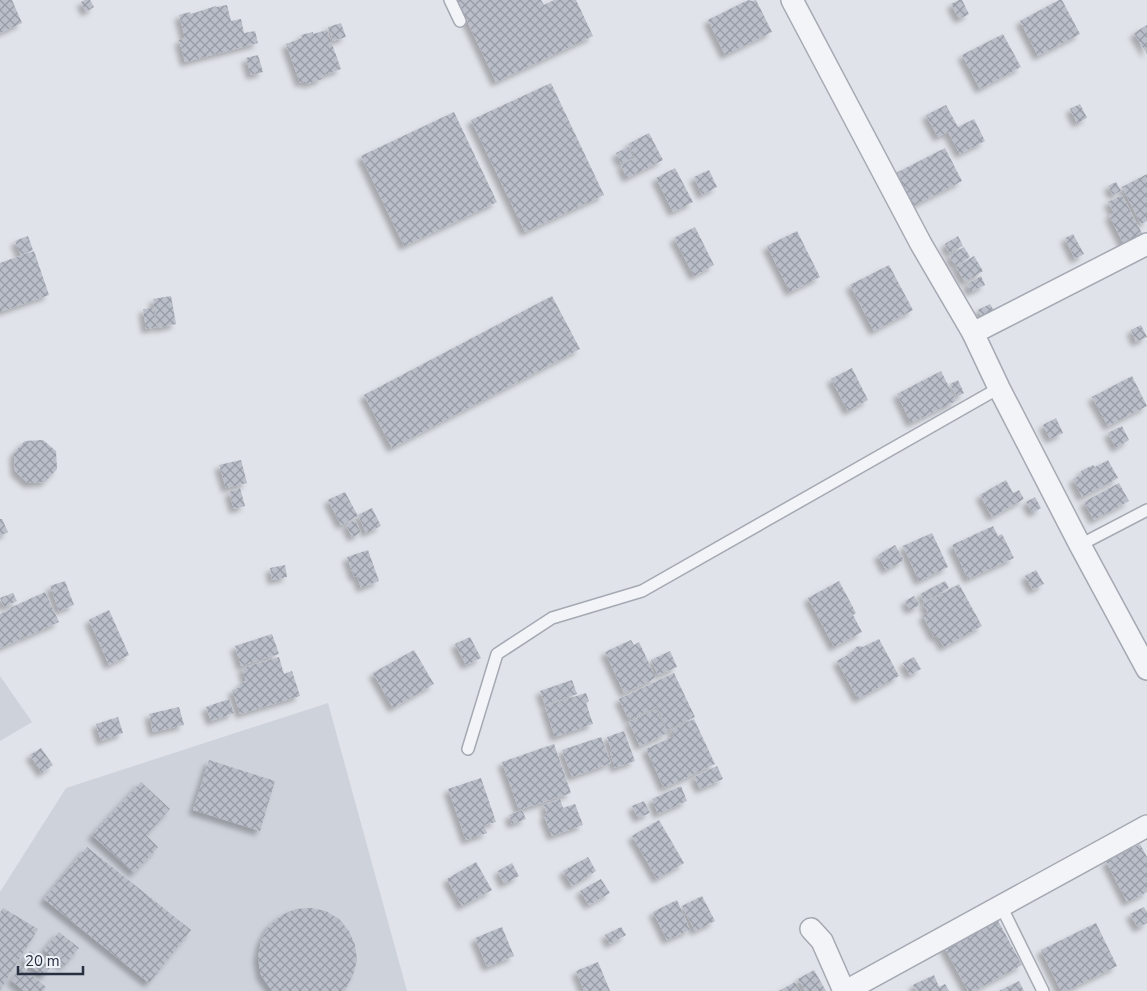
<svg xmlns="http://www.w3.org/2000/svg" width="1147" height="991" font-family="'Nunito Sans',sans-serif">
<defs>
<pattern id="building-cross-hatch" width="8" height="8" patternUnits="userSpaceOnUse" patternTransform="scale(1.25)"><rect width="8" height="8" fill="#babec9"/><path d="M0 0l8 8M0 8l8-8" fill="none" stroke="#979ba5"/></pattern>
<filter id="shadow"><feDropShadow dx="-4.5" dy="4.5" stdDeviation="2.5" flood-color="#0004"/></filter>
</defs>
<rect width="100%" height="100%" fill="#e0e3e9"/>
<g fill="#ced2db">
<polygon points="0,676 32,722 0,741"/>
<polygon points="328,703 407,991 0,991 0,892 66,788"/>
</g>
<g fill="url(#building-cross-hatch)" filter="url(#shadow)">
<polygon points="0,0 12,0 22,23 0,33"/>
<polygon points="85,0 90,0 94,7 86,12 81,2"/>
<polygon points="457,0 541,0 544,5 554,0 576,0 593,36 496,82"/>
<polygon points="748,0 752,1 756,0 772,32 725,55 708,20"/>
<polygon points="959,0 962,0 969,14 959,19 951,4"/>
<polygon points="1059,0 1062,0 1080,34 1038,56 1020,21"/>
<polygon points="227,5 231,21 241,19 244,33 255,31 258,43 185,62 179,40 185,38 179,15 190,12 191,14 216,6 216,7"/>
<polygon points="341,23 346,37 333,41 328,27"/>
<polygon points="1147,25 1147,54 1134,33"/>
<polygon points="327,30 341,69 321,76 322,79 307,84 306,81 300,83 286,44 302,38 301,35 313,32 313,34"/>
<polygon points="1003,34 1021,67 980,89 962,55"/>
<polygon points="258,55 263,72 251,75 246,58"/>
<polygon points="551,83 604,195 525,232 471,120"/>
<polygon points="1080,104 1087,118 1077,123 1070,109"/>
<polygon points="946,105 958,127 974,119 985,141 960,154 948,132 938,137 926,115"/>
<polygon points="454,112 497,202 404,246 361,156"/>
<polygon points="649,133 663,160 627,178 621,165 635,158 628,144"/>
<polygon points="628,147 633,158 621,163 616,153"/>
<polygon points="945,148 962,181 913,206 896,173"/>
<polygon points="675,168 693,202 673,212 656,178"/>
<polygon points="709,170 717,187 702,195 694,177"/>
<polygon points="1147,174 1147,221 1141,224 1122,187"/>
<polygon points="1116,182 1121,191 1113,195 1108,186"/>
<polygon points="1122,195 1146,241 1127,251 1109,215 1114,213 1108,202"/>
<polygon points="695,227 714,265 694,276 674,238"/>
<polygon points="797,231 820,277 790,292 767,246"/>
<polygon points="1073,234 1084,254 1075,259 1065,238"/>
<polygon points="28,236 33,250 21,255 15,241"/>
<polygon points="958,236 963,246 949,253 945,244"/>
<polygon points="964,247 970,257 956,266 949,256"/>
<polygon points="34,251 49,295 0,312 0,263"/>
<polygon points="974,256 983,271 965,282 956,267"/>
<polygon points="889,265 913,310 874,331 850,285"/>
<polygon points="981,276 985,285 971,292 967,284"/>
<polygon points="171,296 176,324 158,328 153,299"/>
<polygon points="552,296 580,349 392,448 364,395"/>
<polygon points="990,304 996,314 984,321 978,310"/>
<polygon points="153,308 157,327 146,329 143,309"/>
<polygon points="1141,325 1147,337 1136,342 1131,330"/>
<polygon points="852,368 868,400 848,411 831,379"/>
<polygon points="941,371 956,401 911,423 897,394"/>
<polygon points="1132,376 1147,406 1108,426 1092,397"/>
<polygon points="958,380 964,393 957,397 950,384"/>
<polygon points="1056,418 1063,433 1050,439 1043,425"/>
<polygon points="1122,426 1129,440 1116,448 1108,433"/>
<polygon points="43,440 56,451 57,469 45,482 28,483 15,471 14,453 25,441"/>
<polygon points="241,460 247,483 226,488 219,465"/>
<polygon points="1108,460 1118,478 1082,497 1073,479 1082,474 1081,471 1093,465 1095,467"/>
<polygon points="1006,480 1013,493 1019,490 1024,499 992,517 980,495"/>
<polygon points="1119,483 1129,501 1094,520 1084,502"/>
<polygon points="240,488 245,506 234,509 229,492"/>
<polygon points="345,492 358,516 341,525 328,500"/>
<polygon points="1035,497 1041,508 1033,513 1026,502"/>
<polygon points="372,508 381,526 366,533 358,515"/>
<polygon points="0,519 2,519 8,532 0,536"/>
<polygon points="355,520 361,533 352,537 346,524"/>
<polygon points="993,526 998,536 1002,534 1014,558 968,579 952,545"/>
<polygon points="932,533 948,567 919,581 903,546"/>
<polygon points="895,545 904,560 886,570 878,555"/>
<polygon points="368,550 379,581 361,588 357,576 354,577 347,557"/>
<polygon points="285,565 287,577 272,580 270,568"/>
<polygon points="1036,570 1044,584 1033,590 1025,576"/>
<polygon points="65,581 74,605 59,611 50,586"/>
<polygon points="839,581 856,613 853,615 862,632 834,647 808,598"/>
<polygon points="945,581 949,588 924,602 920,594"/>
<polygon points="959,584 982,626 944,647 937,636 934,637 923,616 928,612 923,604"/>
<polygon points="45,592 59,622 24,638 15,619 23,638 0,648 0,614 11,609 10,608"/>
<polygon points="13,593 17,601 4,607 0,598"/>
<polygon points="914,596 920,605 910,610 905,601"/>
<polygon points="109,610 129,655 109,665 89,620"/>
<polygon points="272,634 279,654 241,666 235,646"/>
<polygon points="470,637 481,658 466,665 455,644"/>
<polygon points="879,639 899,676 858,699 837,661 851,653 856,647 859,646 863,647"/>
<polygon points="631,640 634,645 639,642 656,678 624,693 605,652"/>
<polygon points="414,650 434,684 393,708 373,673"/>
<polygon points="670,651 677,667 658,675 651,660"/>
<polygon points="279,657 284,674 292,671 300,696 240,714 232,690 240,687 239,684 246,681 242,668"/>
<polygon points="914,657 921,669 910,675 903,663"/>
<polygon points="674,673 695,717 667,730 657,707 629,720 619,699"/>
<polygon points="572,680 577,694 545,705 540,691"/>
<polygon points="586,693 589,701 586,703 593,724 555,737 545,706"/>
<polygon points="229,699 234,713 211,721 206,707"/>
<polygon points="179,707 184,725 153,732 149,714"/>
<polygon points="656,709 667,733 640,746 629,722"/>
<polygon points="118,717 123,733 101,741 96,724"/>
<polygon points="694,719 715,764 664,788 646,749 674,736 671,730"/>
<polygon points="624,731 635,761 615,768 610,753 612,752 607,737"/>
<polygon points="601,737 611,763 572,777 562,750"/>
<polygon points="554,744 571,793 519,810 502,762"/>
<polygon points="41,748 53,765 42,773 30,755"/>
<polygon points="209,760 275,781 260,831 193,810"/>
<polygon points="717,766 723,779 700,789 694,777"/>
<polygon points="481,778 496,822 484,825 487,833 466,840 448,789"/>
<polygon points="141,782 170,809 146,835 158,847 134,873 92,835"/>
<polygon points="681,786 687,801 658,814 652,799"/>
<polygon points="560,799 563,808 575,804 583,825 552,836 544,816 547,814 544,805"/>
<polygon points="644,801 650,813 638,818 632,806"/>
<polygon points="522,810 526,819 512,824 509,815"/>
<polygon points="659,820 684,863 657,879 632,836"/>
<polygon points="1140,844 1147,857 1147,892 1127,902 1106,861"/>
<polygon points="87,847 191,930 149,983 44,899"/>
<polygon points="588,857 596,871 572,886 563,871"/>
<polygon points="476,862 492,890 462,906 447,879"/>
<polygon points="512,863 519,876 504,884 498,871"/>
<polygon points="601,879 610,893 589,905 580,891"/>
<polygon points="702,896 715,921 695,931 682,906"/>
<polygon points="677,900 690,930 667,940 653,912"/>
<polygon points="1144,907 1147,912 1147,923 1138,928 1130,914"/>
<polygon points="3,908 38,929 0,990 0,913"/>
<polygon points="311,908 326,911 339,919 349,931 355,945 357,960 353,975 346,988 343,991 272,991 261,975 258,958 261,941 269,926 282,915 296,909"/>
<polygon points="995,915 1022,965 974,991 968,991 943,945"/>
<polygon points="1096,923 1117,966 1066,991 1061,991 1041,950"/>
<polygon points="502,927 514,956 487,967 475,938"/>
<polygon points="621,927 626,935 610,944 605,935"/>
<polygon points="59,932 79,948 64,966 44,950"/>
<polygon points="30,951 51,966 44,976 23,961"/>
<polygon points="598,962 610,991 584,991 576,971"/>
<polygon points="22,967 46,987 43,991 24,991 11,980"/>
<polygon points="814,970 826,991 805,991 798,979"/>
<polygon points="934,975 939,987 945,984 949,991 916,991 913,985"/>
<polygon points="1019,981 1024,991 999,991"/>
<polygon points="795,982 801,991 779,991"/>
</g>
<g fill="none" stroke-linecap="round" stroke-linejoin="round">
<g stroke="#a5a9b3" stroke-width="14">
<g id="lane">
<polyline points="450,0 460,21"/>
<polyline points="1080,545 1147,510"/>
<polyline points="468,749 497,654 552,618 642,591 999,388"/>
<polyline points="1001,906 1043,991"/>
</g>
</g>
<g stroke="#a5a9b3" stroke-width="24">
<g id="street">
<polyline points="792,0 921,244 973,333 999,388 1080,545 1147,669"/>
<polyline points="973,333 1147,244"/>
<polyline points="811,929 822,941 844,991"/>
<polyline points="846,991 1147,826"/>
</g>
</g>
<use href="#lane" stroke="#f3f4f7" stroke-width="11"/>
<use href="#street" stroke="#f3f4f7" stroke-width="21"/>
</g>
<path d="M18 966v8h65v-8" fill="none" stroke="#282f41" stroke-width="2.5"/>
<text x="25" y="966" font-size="15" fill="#282f41" stroke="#eff2f7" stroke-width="4" paint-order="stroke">20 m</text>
</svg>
